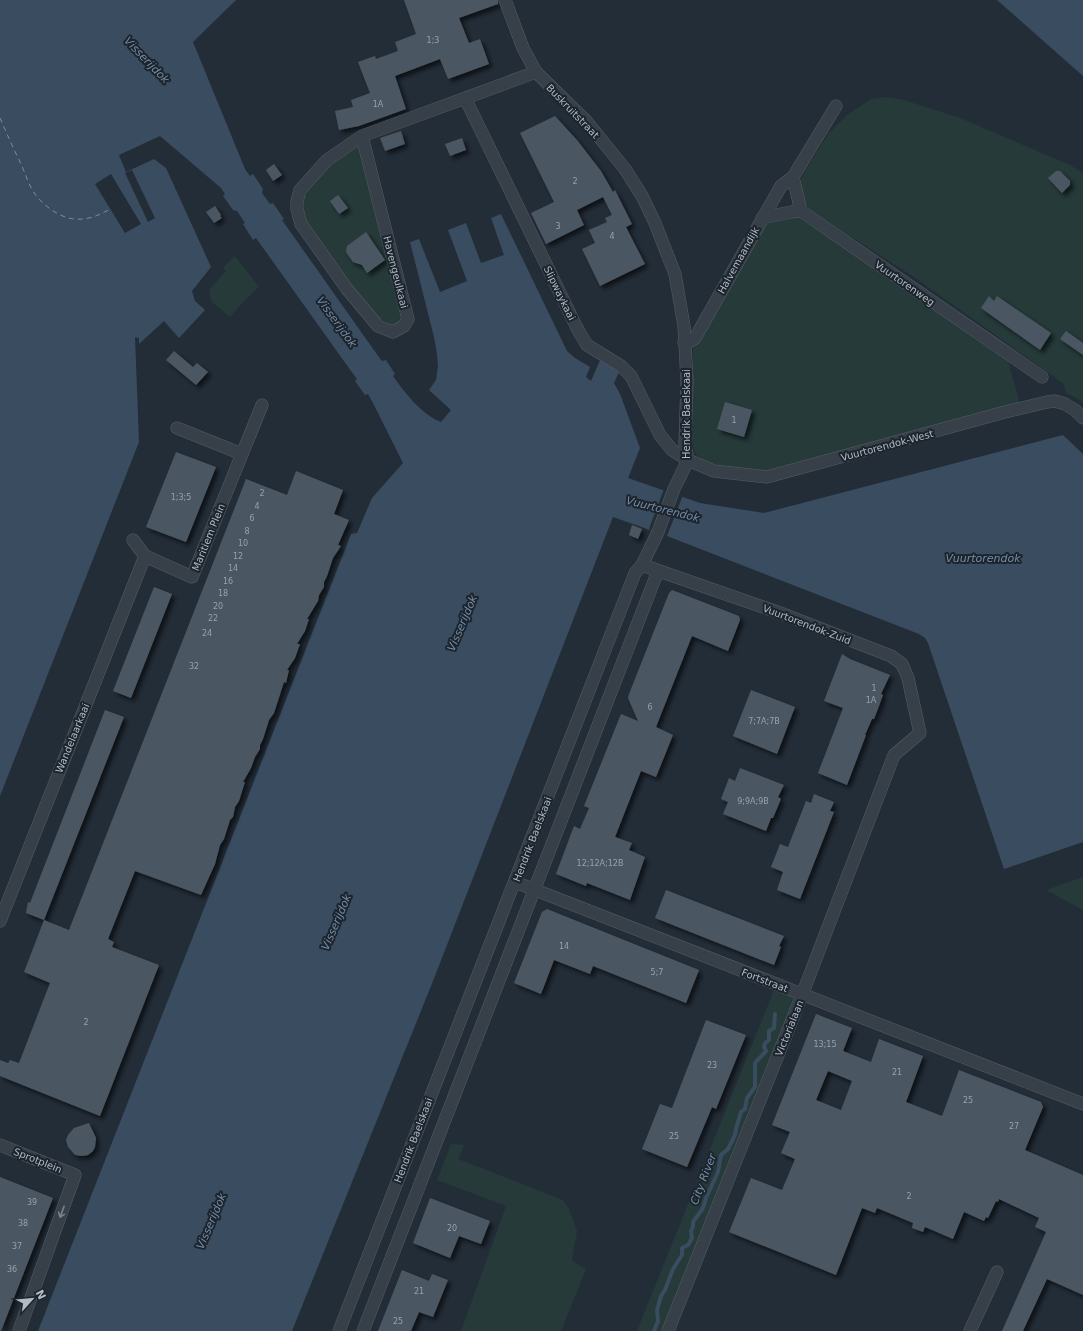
<svg xmlns="http://www.w3.org/2000/svg" width="1083" height="1331" font-family="'DejaVu Sans',sans-serif">
<defs>
<filter id="shadow"><feDropShadow dx="3.5" dy="3.5" stdDeviation="2" flood-color="#0009"/></filter>
</defs>
<rect width="100%" height="100%" fill="#232d38"/>
<g fill="#263a3a">
<polygon points="885,97 904,100 960,118 1070,165 1083,173 1083,403 1080,400 1066,393 1064,384 917,279 811,211 800,196 800,181 808,166 829,133 847,115 871,99"/>
<polygon points="358,143 401,313 402,323 395,326 372,315 305,221 303,200 309,186 331,162"/>
<path d="M797,216L1008,361L1020,404L765,471C749,470 705,467 695,453C693,449 693,445 692,441L693,349L700,340L765,222Z"/>
<polygon points="235,256 259,287 246,299 230,317 212,302 211,299 209,290 226,271 223,268"/>
<polygon points="1083,877 1083,910 1046,890"/>
<polygon points="774,990 797,999 663,1331 637,1331"/>
<polygon points="451,1144 464,1145 458,1159 563,1200 569,1209 577,1231 572,1259 574,1262 586,1269 561,1331 461,1331 506,1206 437,1180"/>
</g>
<g fill="#3a4c60">
<path d="M0,0H236L193,42L245,169L250,176L253,174L263,189L262,193L270,204L273,203L284,219L282,220L376,353L382,361L386,360L395,374L393,376C404,392 422,415 441,422L451,410L429,390L436,380L438,366L437,354L434,337L410,242L419,239L440,292L467,281L448,230L466,223L481,263L504,255L491,218L501,214L567,351L575,358L590,367L586,377L591,381L601,358L620,370L614,383L620,394L640,448L628,478L700,503L764,513L1063,435L1083,454V842L1004,869L928,643L925,638L919,634L667,536L613,517L433,981L292,1331H38L351,534L357,533L372,498L403,463L373,403L368,394L365,395L355,381L357,379L351,371L256,238L253,240L243,224L245,223L237,211L233,210L223,196L225,194L221,188L160,136L119,155L126,172L154,159L166,168L211,267L192,291L195,301L205,310L179,338L164,321L139,344V338L135,337L139,442L0,796Z"/>
<polygon points="997,0 1083,0 1083,76"/>
</g>
<g fill="#232d38">
<polygon points="132,170 155,218 148,222 125,173"/>
<polygon points="111,174 141,224 125,233 95,184"/>
<polygon points="664,489 683,495 667,536 649,529"/>
</g>
<g fill="none" stroke-linecap="round" stroke-linejoin="round">
<polyline stroke="#3a4c60" stroke-width="4" points="654,1331 658,1321 657,1310 661,1296 665,1290 673,1269 682,1255 682,1248 688,1245 692,1238 691,1231 693,1227 693,1222 703,1208 706,1198 718,1172 721,1155 728,1149 735,1135 736,1129 741,1112 745,1109 747,1098 755,1087 755,1063 766,1051 764,1047 765,1043 769,1040 769,1031 774,1028 775,1014"/>
<path stroke="#758ca6" stroke-width="1" stroke-dasharray="5 4" stroke-linecap="butt" d="M0,118C7,134 14,150 22,166C27,179 32,194 43,203C65,223 85,224 110,209"/>
</g>
<g fill="#4c5764" fill-rule="evenodd" filter="url(#shadow)">
<polygon points="404,0 498,0 498,4 459,18 469,43 480,39 489,64 448,79 440,59 395,76 406,109 359,126 339,130 335,111 353,107 351,100 370,93 358,62 375,56 376,59 398,51 395,42 416,34"/>
<polygon points="555,116 577,140 601,171 613,192 615,190 632,224 626,227 645,264 600,286 582,249 595,243 589,230 607,222 605,218 612,215 603,197 577,210 584,225 546,244 531,213 554,202 520,133"/>
<polygon points="401,131 405,144 385,151 380,138"/>
<polygon points="462,138 466,150 450,156 445,144"/>
<polygon points="274,164 282,175 273,181 266,170"/>
<polygon points="1056,171 1060,171 1070,181 1070,185 1062,193 1048,178"/>
<polygon points="338,195 348,208 339,214 330,201"/>
<polygon points="215,206 221,215 220,216 222,218 214,223 206,212"/>
<polygon points="366,232 385,260 367,273 362,265 353,262 346,252 347,246"/>
<polygon points="989,296 994,301 997,296 1051,333 1040,350 981,308"/>
<polygon points="1066,331 1083,343 1083,355 1060,339"/>
<polygon points="174,351 193,367 197,363 208,372 196,385 166,360"/>
<polygon points="725,402 752,410 744,437 717,429"/>
<polygon points="176,452 216,467 186,542 146,527"/>
<polygon points="296,471 343,490 334,514 349,520 338,545 341,546 333,558 327,576 324,582 324,587 319,595 318,601 307,619 309,619 305,631 297,644 300,644 295,658 287,670 289,670 286,683 284,682 274,713 269,720 263,739 260,745 260,749 255,757 251,768 243,782 245,782 239,801 235,807 233,817 230,820 224,839 220,845 215,864 201,895 135,871 108,939 114,942 112,947 159,965 100,1116 0,1076 0,1060 8,1063 10,1060 19,1063 50,983 24,972 44,920 69,930 246,479 287,495"/>
<polygon points="632,525 642,529 638,539 629,535"/>
<polygon points="154,587 172,594 131,698 113,691"/>
<polygon points="672,590 739,616 740,620 728,651 692,636 656,727 673,735 656,777 641,771 615,837 632,843 629,850 645,857 630,900 587,883 586,886 556,874 574,826 580,829 589,808 584,806 621,714 638,721 628,698 629,694 669,593"/>
<polygon points="842,654 850,659 890,675 881,694 883,695 879,706 874,719 872,719 865,735 866,735 847,785 818,773 843,708 824,701"/>
<polygon points="751,690 795,707 777,754 733,736"/>
<polygon points="105,710 124,717 44,920 26,913 28,902 30,903"/>
<polygon points="740,768 784,785 778,797 781,799 773,818 771,818 766,831 723,814 728,802 721,799 729,778 735,781"/>
<polygon points="814,794 834,802 830,811 834,812 800,899 777,890 783,872 771,867 780,844 788,847 806,801 811,803"/>
<polygon points="666,890 784,936 779,946 781,947 774,965 655,918"/>
<polygon points="547,909 699,970 686,1003 593,966 590,974 554,960 541,994 514,983 542,912"/>
<path d="M816,1014L852,1028L843,1051L871,1062L879,1039L923,1056L906,1102L942,1116L959,1070L1041,1102L1043,1107L1025,1150L1083,1175V1295L1047,1279L1023,1331H1002L1046,1232L1035,1227L1039,1218L999,1199L998,1202L996,1201L988,1218L986,1217L984,1221L964,1212L953,1239L925,1227L923,1232L912,1228L913,1223L877,1208L875,1213L862,1208L836,1275L729,1232L751,1178L782,1190L795,1159L781,1153L790,1132L772,1125ZM828,1071L852,1081L841,1110L816,1100Z"/>
<polygon points="706,1020 746,1035 716,1109 712,1107 687,1167 642,1149 660,1104 672,1108"/>
<polygon points="89,1123 96,1138 95,1147 93,1151 88,1155 82,1156 75,1155 68,1147 66,1140 68,1135 74,1128"/>
<polygon points="0,1177 53,1198 1,1331 0,1331"/>
<polygon points="430,1198 490,1221 481,1244 459,1236 450,1258 413,1243"/>
<polygon points="402,1270 429,1281 432,1274 448,1280 433,1317 419,1312 411,1331 378,1331"/>
</g>
<g fill="none" stroke-linecap="round" stroke-linejoin="round">
<g stroke="#555d66" stroke-width="13">
<g id="street">
<polyline points="465,98 578,330 587,345 621,366 631,376 660,435 672,450 688,460 714,471 767,477 1005,412 1047,402 1055,401 1065,404 1075,410 1083,418"/>
<polyline points="362,136 408,319 404,326 393,332 378,326 347,289 301,224 297,209 297,201 300,190 327,160 362,136 536,72"/>
<polyline points="793,177 801,211"/>
<polyline points="762,218 791,212 801,211 1042,377"/>
<polyline points="684,342 691,341 695,338 781,186 793,177 836,106"/>
<polyline points="177,428 242,454"/>
<polyline points="133,540 145,556 192,577 262,405"/>
<polyline points="642,565 783,614 891,656 902,664 908,678 920,733 894,755 802,995 668,1331"/>
<polyline points="515,882 1083,1104"/>
<polyline points="0,921 145,556"/>
<polyline points="0,1145 75,1175 19,1331"/>
<polyline points="339,1331 635,573 642,565 658,532 674,489 688,460 685,445 687,381 684,326 675,274 655,223 642,196 625,169 587,122 536,72 523,48 505,0"/>
<polyline points="363,1331 658,571"/>
<polyline points="970,1331 997,1272"/>
</g>
</g>
<use href="#street" stroke="#373f49" stroke-width="12"/>
</g>
<defs><path id="oneway-shaft" d="M-6 0H5M1.5-3L5.5 0L1.5 3" fill="none" stroke-width="1.6" stroke-linecap="round" stroke-linejoin="round"/></defs>
<use stroke="#7b838d" href="#oneway-shaft" transform="translate(62 1212) rotate(110)"/>
<g text-anchor="middle" stroke-width="4" stroke-linejoin="round" paint-order="stroke">
<g font-size="8" fill="#98a1ad">
<text x="433" y="43">1;3</text>
<text x="378" y="107">1A</text>
<text x="575" y="184">2</text>
<text x="558" y="229">3</text>
<text x="612" y="239">4</text>
<text x="734" y="423">1</text>
<text x="262" y="496">2</text>
<text x="181" y="500">1;3;5</text>
<text x="257" y="509">4</text>
<text x="252" y="521">6</text>
<text x="247" y="534">8</text>
<text x="243" y="546">10</text>
<text x="238" y="559">12</text>
<text x="233" y="571">14</text>
<text x="228" y="584">16</text>
<text x="223" y="596">18</text>
<text x="218" y="609">20</text>
<text x="213" y="621">22</text>
<text x="207" y="636">24</text>
<text x="194" y="669">32</text>
<text x="874" y="691">1</text>
<text x="871" y="703">1A</text>
<text x="650" y="710">6</text>
<text x="764" y="724">7;7A;7B</text>
<text x="753" y="804">9;9A;9B</text>
<text x="600" y="866">12;12A;12B</text>
<text x="564" y="949">14</text>
<text x="657" y="975">5;7</text>
<text x="86" y="1025">2</text>
<text x="825" y="1047">13;15</text>
<text x="712" y="1068">23</text>
<text x="897" y="1075">21</text>
<text x="968" y="1103">25</text>
<text x="1014" y="1129">27</text>
<text x="674" y="1139">25</text>
<text x="909" y="1199">2</text>
<text x="32" y="1205">39</text>
<text x="23" y="1226">38</text>
<text x="452" y="1231">20</text>
<text x="17" y="1249">37</text>
<text x="12" y="1272">36</text>
<text x="419" y="1294">21</text>
<text x="398" y="1324">25</text>
</g>
<g font-size="10" fill="#b2bac5" stroke="#1c242d">
<text transform="translate(573 111) rotate(46)" y="4">Buskruitstraat</text>
<text transform="translate(738 260) rotate(-61)" y="4">Halvemaandijk</text>
<text transform="translate(396 272) rotate(76)" y="4">Havengeulkaai</text>
<text transform="translate(905 283) rotate(35)" y="4">Vuurtorenweg</text>
<text transform="translate(560 293) rotate(64)" y="4">Slipwaykaai</text>
<text transform="translate(686 414) rotate(-90)" y="4">Hendrik Baelskaai</text>
<text transform="translate(887 445) rotate(-15)" y="4">Vuurtorendok-West</text>
<text transform="translate(208 537) rotate(-68)" y="4">Maritiem Plein</text>
<text transform="translate(807 624) rotate(21)" y="4">Vuurtorendok-Zuid</text>
<text transform="translate(72 738) rotate(-68)" y="4">Wandelaarkaai</text>
<text transform="translate(532 839) rotate(-69)" y="4">Hendrik Baelskaai</text>
<text transform="translate(765 980) rotate(21)" y="4">Fortstraat</text>
<text transform="translate(789 1028) rotate(-68)" y="4">Victorialaan</text>
<text transform="translate(413 1140) rotate(-69)" y="4">Hendrik Baelskaai</text>
<text transform="translate(38 1160) rotate(22)" y="4">Sprotplein</text>
</g>
<g font-size="11" font-style="italic" fill="#758ca6" stroke="#1c242d">
<text transform="translate(147 60) rotate(46)" y="4">Visserijdok</text>
<text transform="translate(337 322) rotate(54)" y="4">Visserijdok</text>
<text transform="translate(663 509) rotate(14)" y="4">Vuurtorendok</text>
<text x="983" y="562">Vuurtorendok</text>
<text transform="translate(462 623) rotate(-67)" y="4">Visserijdok</text>
<text transform="translate(336 922) rotate(-67)" y="4">Visserijdok</text>
<text transform="translate(703 1179) rotate(-69)" y="4">City River</text>
<text transform="translate(211 1221) rotate(-67)" y="4">Visserijdok</text>
</g>
</g>
<g transform="translate(32 1299) rotate(63)" stroke="#1c242d" stroke-width="3" paint-order="stroke">
<path d="M0-3L7 15L0 10L-7 15Z" fill="#b2bac5"/>
<text y="-6" font-size="11" font-weight="bold" text-anchor="middle" fill="#b2bac5">N</text>
</g>
</svg>
